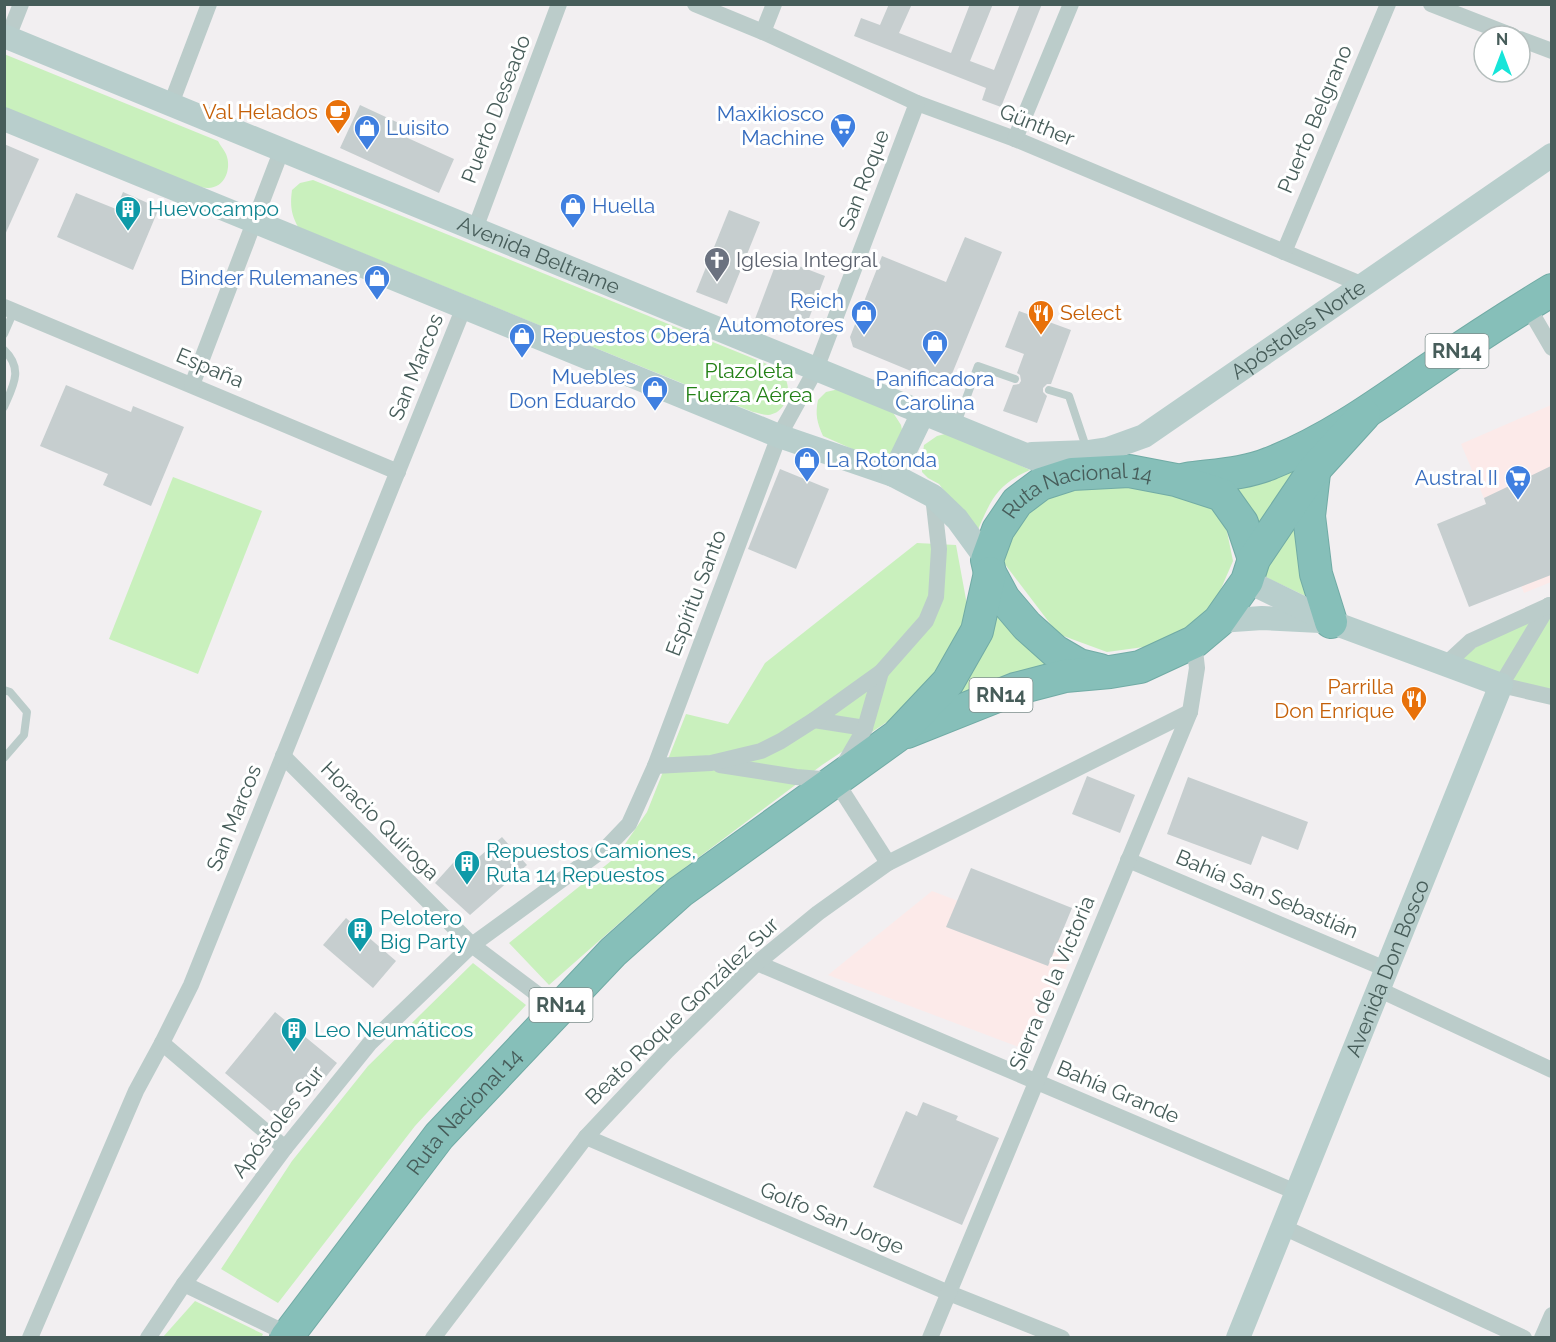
<svg xmlns="http://www.w3.org/2000/svg" width="1556" height="1342" font-family="Raleway,sans-serif">
<rect width="100%" height="100%" fill="#f2eff1"/>
<g fill="#fceae9">
<polygon points="1551,405 1551,582 1524,593 1461,444"/>
<polygon points="932,891 1076,946 1029,1051 828,975"/>
</g>
<g fill="#c9f0bd">
<path d="M4,54L218,141C220,145 224,150 226,154C232,168 225,188 208,188C204,188 198,186 193,185L5,108Z"/>
<path d="M313,180L777,368C780,372 784,376 786,380C792,394 784,414 768,415C764,415 758,413 753,412L298,227C291,214 290,205 292,190L300,183Z"/>
<path d="M839,389L892,411L901,425L903,435L894,455L884,459L868,456L823,436C817,423 815,414 818,400L826,392Z"/>
<path d="M949,433L1030,470C996,485 991,500 977,532L939,484L928,478L922,472V460L924,445L937,436Z"/>
<polygon points="1316,463 1257,542 1217,477"/>
<polygon points="173,477 262,511 198,674 109,639"/>
<polygon points="1075,481 1129,488 1174,487 1202,496 1225,522 1233,561 1214,605 1166,644 1107,652 1058,634 1004,563 1004,536 1023,501"/>
<polygon points="1298,509 1314,600 1257,573"/>
<polygon points="917,543 956,545 970,621 944,668 896,716 822,765 667,881 549,985 509,943 616,857 647,812 686,714 728,724 765,663"/>
<polygon points="991,590 1065,666 943,707"/>
<polygon points="1551,604 1551,697 1445,665"/>
<polygon points="473,963 526,1005 415,1126 278,1303 221,1269 292,1161 368,1066"/>
<polygon points="195,1301 263,1334 261,1338 163,1337"/>
</g>
<g fill="#c6cecf">
<polygon points="889,4 912,4 899,33 951,53 970,4 993,4 970,61 994,70 1020,4 1042,4 1001,107 982,100 986,88 854,36 861,18 880,25"/>
<polygon points="360,105 403,125 399,134 454,159 439,193 340,148"/>
<polygon points="4,144 39,159 4,237"/>
<polygon points="123,192 159,208 133,270 57,237 76,193 116,209"/>
<polygon points="729,210 760,222 727,304 696,292"/>
<polygon points="965,237 1002,252 947,386 853,347 850,337 882,256 946,282"/>
<polygon points="778,258 825,276 805,329 793,333 755,319"/>
<polygon points="1019,311 1071,330 1051,384 1047,384 1043,388 1043,392 1047,396 1037,423 1003,411 1013,385 1019,384 1021,381 1020,375 1017,373 1024,354 1005,347"/>
<polygon points="66,385 131,412 133,406 184,427 151,506 103,485 108,474 40,446"/>
<polygon points="1551,466 1551,575 1469,607 1437,524 1486,504 1484,498"/>
<polygon points="780,469 829,489 796,569 748,549"/>
<polygon points="1087,776 1135,795 1120,833 1072,814"/>
<polygon points="1188,777 1308,822 1298,850 1262,836 1251,865 1167,834"/>
<polygon points="502,837 527,865 470,915 435,883 462,853 472,863"/>
<polygon points="971,868 1072,908 1048,966 946,927"/>
<polygon points="346,918 396,961 373,988 323,945"/>
<polygon points="275,1012 337,1063 312,1094 300,1084 275,1115 225,1073"/>
<polygon points="923,1102 958,1116 956,1120 999,1138 962,1225 873,1187 906,1111 917,1116"/>
</g>
<g fill="none" stroke-linecap="round" stroke-linejoin="round">
<g stroke="#71aba5" stroke-width="34">
<g id="highway">
<polyline points="1314,473 1309,516 1316,574 1331,622"/>
<path d="M1186,479C1214,475 1245,474 1271,463C1327,441 1376,406 1425,372C1466,344 1509,316 1552,290"/>
<path id="s4" d="M1100,670L1079,665L1055,651L1027,626L1004,599L990,573L987,560L998,530L1017,502L1041,484L1072,474L1129,471L1176,480L1222,495L1242,523L1254,559"/>
<polyline points="907,732 1015,689 1065,676 1110,672 1140,667 1194,642 1219,621 1247,581 1254,559 1314,470 1364,415"/>
<path id="s5" d="M286,1338L439,1136L613,952L680,892L897,736L948,682L977,631L990,573"/>
</g>
</g>
<g stroke="#bbccca" stroke-width="8">
<polyline points="4,334 14,311"/>
<path d="M4,350C24,369 13,386 4,407"/>
<polyline points="1049,390 1069,396 1087,450"/>
<polyline points="956,426 978,366 1015,379"/>
<polyline points="4,690 10,692 27,712 24,735 4,758"/>
</g>
<g stroke="#bbccca" stroke-width="16">
<polyline points="695,4 763,32 917,103 1015,139 1363,285"/>
<polyline points="1431,4 1513,36"/>
<polyline points="763,32 774,4"/>
<polyline points="8,37 21,4"/>
<polyline points="1520,39 1552,51"/>
<polyline points="171,104 209,4"/>
<polyline points="1015,139 1071,4"/>
<polyline points="475,229 559,4"/>
<polyline points="1284,252 1388,4"/>
<polyline points="1527,305 1552,348"/>
<polyline points="4,307 398,472"/>
<polyline points="192,385 282,149"/>
<polyline points="1549,605 1501,685 1552,697"/>
<polyline points="1445,665 1471,641 1550,605"/>
<polyline points="814,720 865,728"/>
<polyline points="283,756 472,945 557,1009"/>
<polyline points="720,765 796,777 834,780"/>
<polyline points="655,766 779,436 816,369 917,103"/>
<polyline points="843,766 865,728 881,672"/>
<polyline points="835,780 888,863"/>
<polyline points="1128,860 1388,970"/>
<polyline points="757,963 1296,1192"/>
<polyline points="1380,990 1552,1070"/>
<polyline points="162,1043 285,1148"/>
<polyline points="586,1137 949,1293 1062,1338"/>
<polyline points="1283,1227 1524,1338"/>
<polyline points="184,1284 288,1334"/>
<polyline points="30,1338 136,1091 162,1043 191,985 464,307"/>
<polyline points="148,1338 184,1284 285,1148 370,1043 472,945 608,846 629,824 655,766 711,763 761,751 781,741 814,720 881,672 926,621 936,597 939,549 933,496"/>
<polyline points="433,1338 586,1137 667,1051 757,963 818,913 888,863 1190,712"/>
<polyline points="930,1338 1190,712 1197,668 1194,642"/>
<polyline points="1542,1338 1552,1315"/>
</g>
<g stroke="#b8cecc" stroke-width="24">
<path id="s1" d="M4,36L1072,474"/>
<polyline points="4,119 779,436 893,475 933,496 957,519 987,560"/>
<path id="s2" d="M1032,454L1088,452L1108,449L1144,436L1552,155"/>
<polyline points="893,475 923,413"/>
<polyline points="1219,621 1262,618 1320,621"/>
<path id="s3" d="M1238,1338C1326,1120 1415,903 1501,685L1331,622L1247,581"/>
</g>
<use href="#highway" stroke="#86bfb9" stroke-width="32"/>
</g>
<defs>
<g id="cafe-pin" transform="scale(1.35)"><path d="M0 17L-7.5 6A9.5 9.5 0 1 1 7.5 6Z" fill="#e8710a" stroke="#fff"/><path d="M-5.5-4.5H6V0H3Q3 3.5 0 3.5H-2.5Q-5.5 3.5-5.5 0ZM3-3.2v2h1.7v-2ZM-6 4.5H4V6H-6Z" fill="#fff"/></g>
<g id="supermarket-pin" transform="scale(1.35)"><path d="M0 17L-7.5 6A9.5 9.5 0 1 1 7.5 6Z" fill="#3f7fe0" stroke="#fff"/><path d="M-6-5.5h2.5l.6 2H6L4.5 2H-2.5L-4.4-4H-6ZM-1.5 3.2a1.3 1.3 0 1 0 .1 0ZM3 3.2a1.3 1.3 0 1 0 .1 0Z" fill="#fff"/></g>
<g id="shop-pin" transform="scale(1.35)"><path d="M0 17L-7.5 6A9.5 9.5 0 1 1 7.5 6Z" fill="#3f7fe0" stroke="#fff"/><path d="M-5-2.5h2.3a2.7 3.5 0 0 1 5.4 0H5L5.5 6h-11ZM-1.5-2.5h3a1.5 2.3 0 0 0-3 0Z" fill="#fff"/></g>
<g id="building-pin" transform="scale(1.35)"><path d="M0 17L-7.5 6A9.5 9.5 0 1 1 7.5 6Z" fill="#0f9aa8" stroke="#fff"/><path d="M-4-6H4V6H1V3H-1V6H-4ZM-2.5-4.3h1.7v1.8h-1.7ZM.8-4.3h1.7v1.8H.8ZM-2.5-1h1.7V.8h-1.7ZM.8-1h1.7V.8H.8Z" fill="#fff"/></g>
<g id="church-pin" transform="scale(1.35)"><path d="M0 17L-7.5 6A9.5 9.5 0 1 1 7.5 6Z" fill="#6b7280" stroke="#fff"/><path d="M-1.2-6h2.4v3.5h3.3v2.4h-3.3V6h-2.4V-.1h-3.3v-2.4h3.3Z" fill="#fff"/></g>
<g id="restaurant-pin" transform="scale(1.35)"><path d="M0 17L-7.5 6A9.5 9.5 0 1 1 7.5 6Z" fill="#e8710a" stroke="#fff"/><path d="M-5-6h1v4h1v-4h1v4h1v-4h1v5L-1.5 .5V6h-2V.5L-5-1ZM5-6V6H3V1.5H1.5Q1.5-4 5-6Z" fill="#fff"/></g>
</defs>
<g fill-rule="evenodd">
<use href="#cafe-pin" x="338" y="112"/>
<use href="#supermarket-pin" x="843" y="126"/>
<use href="#shop-pin" x="367" y="128"/>
<use href="#shop-pin" x="573" y="206"/>
<use href="#building-pin" x="128" y="209"/>
<use href="#church-pin" x="717" y="260"/>
<use href="#shop-pin" x="377" y="278"/>
<use href="#shop-pin" x="864" y="313"/>
<use href="#restaurant-pin" x="1041" y="313"/>
<use href="#shop-pin" x="522" y="336"/>
<use href="#shop-pin" x="935" y="343"/>
<use href="#shop-pin" x="655" y="389"/>
<use href="#shop-pin" x="807" y="460"/>
<use href="#supermarket-pin" x="1518" y="478"/>
<use href="#restaurant-pin" x="1414" y="699"/>
<use href="#building-pin" x="467" y="863"/>
<use href="#building-pin" x="360" y="930"/>
<use href="#building-pin" x="294" y="1030"/>
</g>
<g text-anchor="middle" stroke-width="6" stroke-linejoin="round" paint-order="stroke">
<g fill="#fff" stroke="#7e8e8c" stroke-width="1.5">
<rect x="1425.5" y="334" width="63" height="34" rx="4.5"/>
<rect x="969.5" y="678" width="63" height="34" rx="4.5"/>
<rect x="529.5" y="988" width="63" height="34" rx="4.5"/>
</g>
<g font-size="20" font-weight="bold" fill="#475d5a">
<text x="1457" y="358">RN14</text>
<text x="1001" y="702">RN14</text>
<text x="561" y="1012">RN14</text>
</g>
<g font-size="21" fill="#475d5a" stroke="#fff">
<text transform="translate(496 109) rotate(-69)" y="7">Puerto Deseado</text>
<text transform="translate(1315 119) rotate(-67)" y="7">Puerto Belgrano</text>
<text transform="translate(1037 125) rotate(22)" y="7">Günther</text>
<text transform="translate(864 180) rotate(-69)" y="7">San Roque</text>
<text dy="7" stroke="none"><textPath href="#s1" startOffset="578">Avenida Beltrame</textPath></text>
<text dy="7" stroke="none"><textPath href="#s2" startOffset="302">Apóstoles Norte</textPath></text>
<text transform="translate(416 367) rotate(-68)" y="7">San Marcos</text>
<text transform="translate(210 368) rotate(23)" y="7">España</text>
<text dy="7" stroke="none"><textPath href="#s4" startOffset="294">Ruta Nacional 14</textPath></text>
<text transform="translate(696 593) rotate(-69)" y="7">Espíritu Santo</text>
<text transform="translate(234 818) rotate(-68)" y="7">San Marcos</text>
<text transform="translate(380 821) rotate(45)" y="7">Horacio Quiroga</text>
<text transform="translate(1267 894) rotate(23)" y="7">Bahía San Sebastián</text>
<text dy="7" stroke="none"><textPath href="#s3" startOffset="399">Avenida Don Bosco</textPath></text>
<text transform="translate(1052 983) rotate(-67)" y="7">Sierra de la Victoria</text>
<text transform="translate(682 1011) rotate(-44)" y="7">Beato Roque González Sur</text>
<text transform="translate(1118 1092) rotate(23)" y="7">Bahía Grande</text>
<text dy="7" stroke="none"><textPath href="#s5" startOffset="288">Ruta Nacional 14</textPath></text>
<text transform="translate(278 1122) rotate(-52)" y="7">Apóstoles Sur</text>
<text transform="translate(832 1218) rotate(23)" y="7">Golfo San Jorge</text>
</g>
<g font-size="21" fill="#c56008" stroke="#fff" text-anchor="end">
<text x="318" y="119">Val Helados</text>
<text x="1060" y="320" text-anchor="start">Select</text>
<text x="1394" y="694">Parrilla<tspan x="1394" dy="24">Don Enrique</tspan></text>
</g>
<g font-size="21" fill="#366cbe" stroke="#fff" text-anchor="end">
<text x="824" y="121">Maxikiosco<tspan x="824" dy="24">Machine</tspan></text>
<text x="386" y="135" text-anchor="start">Luisito</text>
<text x="592" y="213" text-anchor="start">Huella</text>
<text x="358" y="285">Binder Rulemanes</text>
<text x="844" y="308">Reich<tspan x="844" dy="24">Automotores</tspan></text>
<text x="542" y="343" text-anchor="start">Repuestos Oberá</text>
<text x="636" y="384">Muebles<tspan x="636" dy="24">Don Eduardo</tspan></text>
<text x="935" y="386" text-anchor="middle">Panificadora<tspan x="935" dy="24">Carolina</tspan></text>
<text x="826" y="467" text-anchor="start">La Rotonda</text>
<text x="1498" y="485">Austral II</text>
</g>
<g font-size="21" fill="#0d838f" stroke="#fff" text-anchor="start">
<text x="148" y="216">Huevocampo</text>
<text x="486" y="858">Repuestos Camiones,<tspan x="486" dy="24">Ruta 14 Repuestos</tspan></text>
<text x="380" y="925">Pelotero<tspan x="380" dy="24">Big Party</tspan></text>
<text x="314" y="1037">Leo Neumáticos</text>
</g>
<g font-size="21" fill="#5b616d" stroke="#fff" text-anchor="start">
<text x="736" y="267">Iglesia Integral</text>
</g>
<g font-size="21" fill="#228016" stroke="#fff">
<text x="749" y="378">Plazoleta<tspan x="749" dy="24">Fuerza Aérea</tspan></text>
</g>
</g>
<rect width="1556" height="1342" fill="none" stroke="#475d5a" stroke-width="12"/>
<g transform="translate(1502 54)"><circle r="28" fill="#ffffff" stroke="#b5bebd" stroke-width="1.5"/>
<path d="M0-4.5L10 22L0 15L-10 22Z" fill="#16e5d9"/>
<text y="-9" font-size="16" font-weight="bold" text-anchor="middle" fill="#475d5a">N</text>
</g>
</svg>
